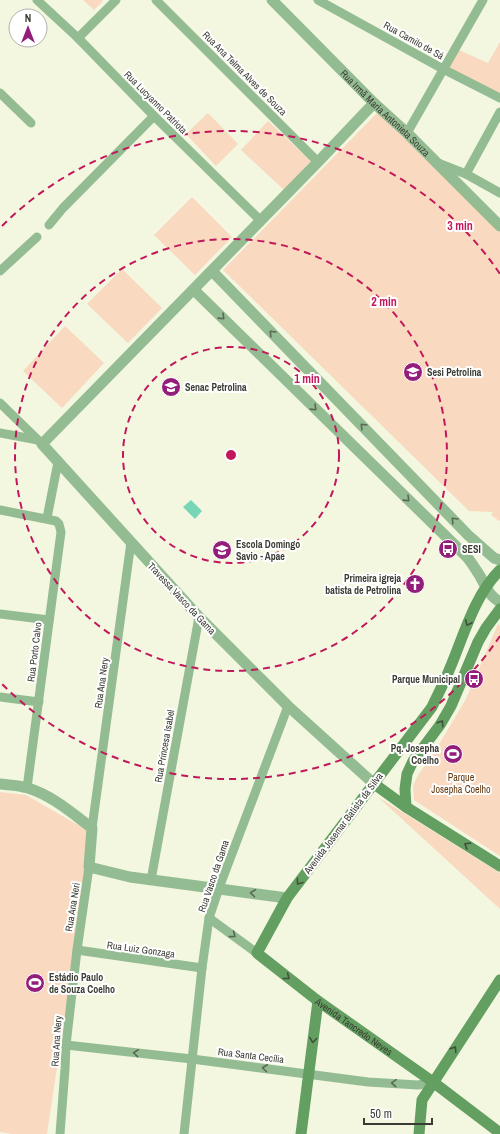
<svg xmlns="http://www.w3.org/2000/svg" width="500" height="1134" font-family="'Archivo Narrow',sans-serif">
<rect width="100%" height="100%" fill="#f3f7e0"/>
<g fill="#f9d9bf">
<polygon points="83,0 102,0 103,1 94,10"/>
<polygon points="500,42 500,93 446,67 459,50 488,63"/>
<polygon points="378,112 500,232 500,520 499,521 491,515 493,512 469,511 223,270"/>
<polygon points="208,113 238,144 216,166 186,134"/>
<polygon points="268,121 311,161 284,190 241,150"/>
<polygon points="192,197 232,237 195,275 154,235"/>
<polygon points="122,269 162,308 128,343 87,304"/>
<polygon points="65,326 104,363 62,408 23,371"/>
<polygon points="498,624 500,626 500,856 420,804 414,800 413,786 417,777 441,741 466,699"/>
<polygon points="0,792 26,795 92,833 47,1134 13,1134 0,1132"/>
<polygon points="378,797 500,873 500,909"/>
</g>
<polygon fill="#78d6b8" points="191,500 202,511 195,519 183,507"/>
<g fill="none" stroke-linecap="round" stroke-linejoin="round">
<g stroke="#94bc92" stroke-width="9">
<polyline points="37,0 78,38 154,116 260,220"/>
<polyline points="156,0 318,162"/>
<polyline points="318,0 443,69 500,98"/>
<polyline points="78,38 116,0"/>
<polyline points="0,93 31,123"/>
<polyline points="407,133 483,0"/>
<polyline points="438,163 466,174 500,193"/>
<polyline points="466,174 500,112"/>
<polyline points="49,225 63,208 154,116"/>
<polyline points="0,271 37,237"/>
<polyline points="0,403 42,444"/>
<polyline points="0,433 38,440"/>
<polyline points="0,510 56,521 59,524 61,532 27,788"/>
<polyline points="47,518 58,462"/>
<polyline points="0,614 49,620"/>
<polyline points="0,697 39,702"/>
<polyline points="92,828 131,542"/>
<polyline points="151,880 199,617"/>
<polyline points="209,918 257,953"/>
<polyline points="77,950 202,968"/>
<polyline points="66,1045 192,1059 368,1082 418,1085 433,1082"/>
<polyline points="60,1134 65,1069 66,1045 77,950 89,867"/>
<polyline points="184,1134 202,968 209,918 219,888 288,706"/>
</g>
<g stroke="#94bc92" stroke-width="11">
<path id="s1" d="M272,0L374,103L407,133L500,226"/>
<polyline points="212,271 468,535 494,558 500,560"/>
<path d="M194,290L467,557C472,563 476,570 480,576C486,587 489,596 500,602"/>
<polyline points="373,783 288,706 199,617 42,444 318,162 374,103"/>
<path d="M0,784C9,785 19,785 28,788C53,796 72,813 92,828L89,867L130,877L287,898"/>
</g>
<g stroke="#639f61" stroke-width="11">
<path id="s2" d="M500,570C474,596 464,635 450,668C445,681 438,694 432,707L287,898L257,953L318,1001L433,1082L500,1133"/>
<polyline points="373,783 406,807 500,866"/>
<polyline points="406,807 405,789 407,774 413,761 440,725 451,706 478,642 486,628 500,609"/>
<polyline points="301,1134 318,1001"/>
<polyline points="419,1134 422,1100 500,980"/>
</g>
</g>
<defs><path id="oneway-chevron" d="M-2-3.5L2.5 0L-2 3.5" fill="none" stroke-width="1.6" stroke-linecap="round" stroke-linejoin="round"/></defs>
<g stroke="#5a6954">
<use href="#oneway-chevron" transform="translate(222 317) rotate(44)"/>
<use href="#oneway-chevron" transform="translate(272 333) rotate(-134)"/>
<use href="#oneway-chevron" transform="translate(314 408) rotate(44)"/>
<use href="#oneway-chevron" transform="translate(363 426) rotate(-134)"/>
<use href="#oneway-chevron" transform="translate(407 499) rotate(44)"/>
<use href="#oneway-chevron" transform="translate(454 520) rotate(-134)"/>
<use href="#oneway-chevron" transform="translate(253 893) rotate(-172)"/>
<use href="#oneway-chevron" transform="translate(233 935) rotate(37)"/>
<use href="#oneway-chevron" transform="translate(136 1053) rotate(-174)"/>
<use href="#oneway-chevron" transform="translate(265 1068) rotate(-173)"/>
<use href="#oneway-chevron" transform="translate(394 1083) rotate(-176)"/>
</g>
<g stroke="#42503c">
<use href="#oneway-chevron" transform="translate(468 623) rotate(115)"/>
<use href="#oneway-chevron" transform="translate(441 723) rotate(-57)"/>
<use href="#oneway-chevron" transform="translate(467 845) rotate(-148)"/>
<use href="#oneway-chevron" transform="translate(299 882) rotate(127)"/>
<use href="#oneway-chevron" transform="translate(287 977) rotate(38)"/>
<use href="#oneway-chevron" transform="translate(313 1040) rotate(98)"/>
<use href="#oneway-chevron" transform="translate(454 1049) rotate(-57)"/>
</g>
<g fill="none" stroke="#c2185b" stroke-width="2" stroke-dasharray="7 5">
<circle cx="231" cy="455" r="108"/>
<circle cx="231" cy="455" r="216"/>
<path d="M500 636A324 324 0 0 1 2 684M2 226A324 324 0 0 1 500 274"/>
</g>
<defs>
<g id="university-disc" transform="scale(1)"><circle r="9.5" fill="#931d7a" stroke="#fff"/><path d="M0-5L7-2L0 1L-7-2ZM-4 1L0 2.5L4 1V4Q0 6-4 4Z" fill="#fff"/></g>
<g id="school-disc" transform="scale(1)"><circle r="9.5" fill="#931d7a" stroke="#fff"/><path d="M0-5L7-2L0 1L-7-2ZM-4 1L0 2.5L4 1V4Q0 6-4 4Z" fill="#fff"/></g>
<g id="bus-disc" transform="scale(1)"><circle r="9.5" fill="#931d7a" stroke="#fff"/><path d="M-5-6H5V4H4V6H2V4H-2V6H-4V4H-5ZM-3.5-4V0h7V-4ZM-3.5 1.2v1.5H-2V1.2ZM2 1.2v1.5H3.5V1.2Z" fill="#fff"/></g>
<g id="church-disc" transform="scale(1)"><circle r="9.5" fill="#931d7a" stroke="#fff"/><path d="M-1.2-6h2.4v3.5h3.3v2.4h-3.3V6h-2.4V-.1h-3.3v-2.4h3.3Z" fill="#fff"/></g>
<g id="stadium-disc" transform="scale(1)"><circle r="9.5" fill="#931d7a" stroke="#fff"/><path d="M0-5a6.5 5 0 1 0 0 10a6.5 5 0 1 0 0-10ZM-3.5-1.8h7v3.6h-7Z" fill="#fff"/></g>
</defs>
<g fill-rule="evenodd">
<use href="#university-disc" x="413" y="372"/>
<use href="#school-disc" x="171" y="387"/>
<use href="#bus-disc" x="448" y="549"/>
<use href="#school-disc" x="222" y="550"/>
<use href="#church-disc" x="415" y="584"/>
<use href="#bus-disc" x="474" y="679"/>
<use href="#stadium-disc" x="453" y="754"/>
<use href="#stadium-disc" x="35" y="983"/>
</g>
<g text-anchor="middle" stroke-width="4" stroke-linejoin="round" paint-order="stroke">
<g font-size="10" fill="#3a3c33" stroke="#fff">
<text transform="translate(414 40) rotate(29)" y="4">Rua Camilo de Sá</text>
<text transform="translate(245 73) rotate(45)" y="4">Rua Ana Telma Alves de Souza</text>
<text transform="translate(156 102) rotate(45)" y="4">Rua Lucyanno Patriota</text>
<text dy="4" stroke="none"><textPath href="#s1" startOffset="160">Rua Irmã Maria Antonieta Souza</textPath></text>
<text transform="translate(182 598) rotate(47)" y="4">Travessa Vasco da Gama</text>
<text transform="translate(34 652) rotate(-83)" y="4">Rua Porto Calvo</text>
<text transform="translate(101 683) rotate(-82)" y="4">Rua Ana Nery</text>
<text transform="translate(164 746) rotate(-80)" y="4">Rua Princesa Isabel</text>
<text transform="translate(343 823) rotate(-53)" y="4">Avenida Josemar Batista da Silva</text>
<text transform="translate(213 876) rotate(-71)" y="4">Rua Vasco da Gama</text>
<text transform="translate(72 907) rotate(-81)" y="4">Rua Ana Neri</text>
<text transform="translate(141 949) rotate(8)" y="4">Rua Luiz Gonzaga</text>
<text dy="4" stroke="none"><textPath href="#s2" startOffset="578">Avenida Tancredo Neves</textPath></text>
<text transform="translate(56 1041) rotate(-86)" y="4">Rua Ana Nery</text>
<text transform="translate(251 1055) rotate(7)" y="4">Rua Santa Cecília</text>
</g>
<g font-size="10" font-weight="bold" fill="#3a3c33" stroke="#fff" text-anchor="start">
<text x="427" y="376">Sesi Petrolina</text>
<text x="185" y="391">Senac Petrolina</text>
<text x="236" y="548">Escola Domingo<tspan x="236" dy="12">Savio - Apae</tspan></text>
<text x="462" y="553">SESI</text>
<text x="401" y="582" text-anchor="end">Primeira igreja<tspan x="401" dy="12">batista de Petrolina</tspan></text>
<text x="460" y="683" text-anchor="end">Parque Municipal</text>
<text x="439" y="752" text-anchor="end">Pq. Josepha<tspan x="439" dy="12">Coelho</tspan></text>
<text x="49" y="981">Estádio Paulo<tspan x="49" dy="12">de Souza Coelho</tspan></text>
</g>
<g font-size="10" fill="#60380f" stroke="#fff">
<text x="461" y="781">Parque<tspan x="461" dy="12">Josepha Coelho</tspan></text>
</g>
</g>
<circle cx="231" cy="455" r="6" fill="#c2185b" stroke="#fff" stroke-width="2"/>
<g font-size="12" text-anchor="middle" font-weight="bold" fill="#c2185b" stroke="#fff" stroke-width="4" stroke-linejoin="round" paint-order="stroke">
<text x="460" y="230">3 min</text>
<text x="384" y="306">2 min</text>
<text x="307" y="383">1 min</text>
</g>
<g transform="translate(28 28)"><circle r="19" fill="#ffffff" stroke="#b0b1ad"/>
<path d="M0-3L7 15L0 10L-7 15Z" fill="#931d7a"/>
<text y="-6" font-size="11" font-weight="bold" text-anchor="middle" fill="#3a3c33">N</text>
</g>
<path d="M364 1118v6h68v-6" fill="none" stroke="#3a3c33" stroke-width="2"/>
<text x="370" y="1118" font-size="12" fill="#3a3c33" stroke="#ffffff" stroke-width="3" paint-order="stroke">50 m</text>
</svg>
